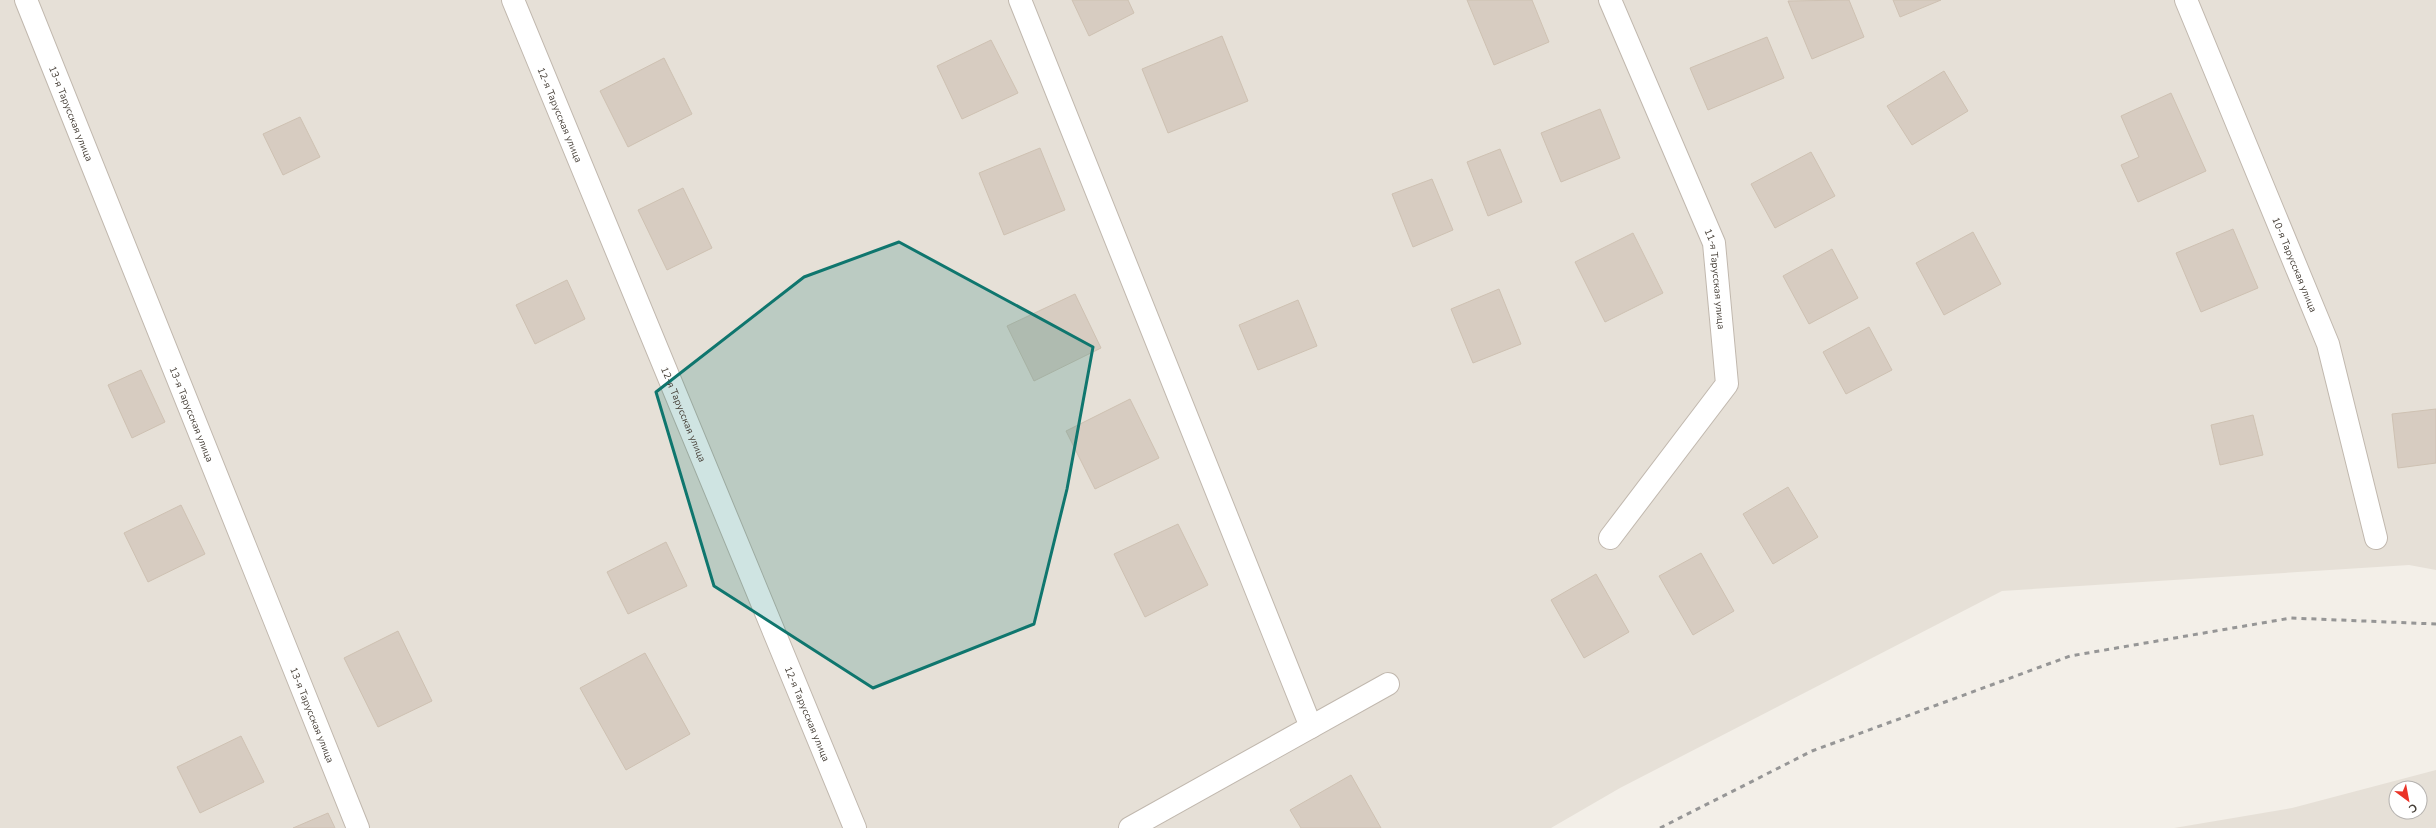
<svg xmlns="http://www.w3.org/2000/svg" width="2436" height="828" font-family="'Nunito Sans',sans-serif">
<rect width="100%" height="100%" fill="#f3efe8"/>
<g fill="#e6e0d7" fill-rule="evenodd">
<polygon points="0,0 2436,0 2436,570 2409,565 2002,591 1620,788 1551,828 0,828"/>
<path d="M2436,770V828H2174L2292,808ZM2396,788H2420V812H2396Z"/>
</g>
<g fill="#d7ccc1" stroke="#cec1b2">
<polygon points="1072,0 1128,0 1134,13 1089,36"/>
<polygon points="1467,0 1532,0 1549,42 1494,65"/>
<polygon points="1849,0 1864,37 1812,59 1788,1"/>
<polygon points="1893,0 1941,0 1900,17"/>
<polygon points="1222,36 1248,101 1168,133 1142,69"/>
<polygon points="1767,37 1784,78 1708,110 1690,68"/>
<polygon points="991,40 1018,93 962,119 937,66"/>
<polygon points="664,58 692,114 628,147 600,91"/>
<polygon points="1944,71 1968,111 1912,145 1887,106"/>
<polygon points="2171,93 2206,171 2138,202 2121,165 2139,157 2121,116"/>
<polygon points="1600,109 1620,158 1561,182 1541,133"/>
<polygon points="300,117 320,157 283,175 263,134"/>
<polygon points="1040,148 1065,210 1004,235 979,173"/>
<polygon points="1500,149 1522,202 1488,216 1467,162"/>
<polygon points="1811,152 1835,196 1775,228 1751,184"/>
<polygon points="1432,179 1453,230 1413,247 1392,194"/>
<polygon points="683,188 712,248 667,270 638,210"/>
<polygon points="2233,229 2258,288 2201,312 2176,253"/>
<polygon points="1973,232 2001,284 1944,315 1916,263"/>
<polygon points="1633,233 1663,293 1605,322 1575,262"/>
<polygon points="1832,249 1858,298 1809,324 1783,276"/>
<polygon points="567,280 585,319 535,344 516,305"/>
<polygon points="1499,289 1521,344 1473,363 1451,309"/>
<polygon points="1075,294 1101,348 1034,381 1007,326"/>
<polygon points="1298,300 1317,346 1258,370 1239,325"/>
<polygon points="1869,327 1892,370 1846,394 1823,352"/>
<polygon points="141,370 165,422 132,438 108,385"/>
<polygon points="1130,399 1159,458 1095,489 1066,431"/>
<polygon points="2436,409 2436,463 2398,468 2392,414"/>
<polygon points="2253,415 2263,455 2220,465 2211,425"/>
<polygon points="1788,487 1818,537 1773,564 1743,514"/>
<polygon points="181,505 205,554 148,582 124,533"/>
<polygon points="1178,524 1208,585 1145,617 1114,554"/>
<polygon points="666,542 687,586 628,614 607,572"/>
<polygon points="1701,553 1734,611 1693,635 1659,576"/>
<polygon points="1596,574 1629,632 1584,658 1551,600"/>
<polygon points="398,631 432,701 378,727 344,658"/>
<polygon points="645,653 690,734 626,770 580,688"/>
<polygon points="241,736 264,782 200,813 177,767"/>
<polygon points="1351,775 1381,828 1301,828 1290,810"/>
<polygon points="328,813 335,828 293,828"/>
</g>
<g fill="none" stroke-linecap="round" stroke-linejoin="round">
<g stroke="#c1b8ae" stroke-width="24">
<g id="service">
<polyline points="1020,0 1311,727"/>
<polyline points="1130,828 1388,684"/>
</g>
</g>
<g stroke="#c1b8ae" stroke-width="24">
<g id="minor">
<path id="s1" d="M26,0L358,828"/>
<path id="s2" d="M513,0L855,828"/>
<path id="s3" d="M1610,0L1714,243L1727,384L1610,538"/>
<path id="s4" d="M2186,0L2328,344L2376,538"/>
</g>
</g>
<use href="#service" stroke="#fff" stroke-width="22"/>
<use href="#minor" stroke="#fff" stroke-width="22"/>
<polyline stroke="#969696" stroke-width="3" stroke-dasharray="5 5" stroke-linecap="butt" points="1660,828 1812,751 2070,656 2291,618 2436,624"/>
</g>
<path fill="#0f766e" fill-opacity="0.2" stroke="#0f766e" stroke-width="3" stroke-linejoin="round" d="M899,242L1093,347L1067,489L1034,624L873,688L714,586L656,392L804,277Z"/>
<g text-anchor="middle" stroke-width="3.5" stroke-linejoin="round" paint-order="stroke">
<g font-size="10" fill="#463f37" stroke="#fff">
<text dy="4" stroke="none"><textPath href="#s1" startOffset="122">13-я Тарусская улица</textPath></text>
<text dy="4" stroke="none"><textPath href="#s2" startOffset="124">12-я Тарусская улица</textPath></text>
<text dy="4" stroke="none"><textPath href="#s4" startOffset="286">10-я Тарусская улица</textPath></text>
<text dy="4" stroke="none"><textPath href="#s3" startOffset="300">11-я Тарусская улица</textPath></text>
<text dy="4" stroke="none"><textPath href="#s1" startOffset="446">13-я Тарусская улица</textPath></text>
<text dy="4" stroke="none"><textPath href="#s2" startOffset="448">12-я Тарусская улица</textPath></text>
<text dy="4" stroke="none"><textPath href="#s2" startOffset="772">12-я Тарусская улица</textPath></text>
<text dy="4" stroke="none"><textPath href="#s1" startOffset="770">13-я Тарусская улица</textPath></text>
</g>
</g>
<g transform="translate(2408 800) rotate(148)"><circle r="19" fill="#ffffff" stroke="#b5b2af"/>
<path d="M0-3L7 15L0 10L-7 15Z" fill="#ea3428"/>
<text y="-6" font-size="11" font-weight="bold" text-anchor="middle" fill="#463f37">С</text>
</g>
</svg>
